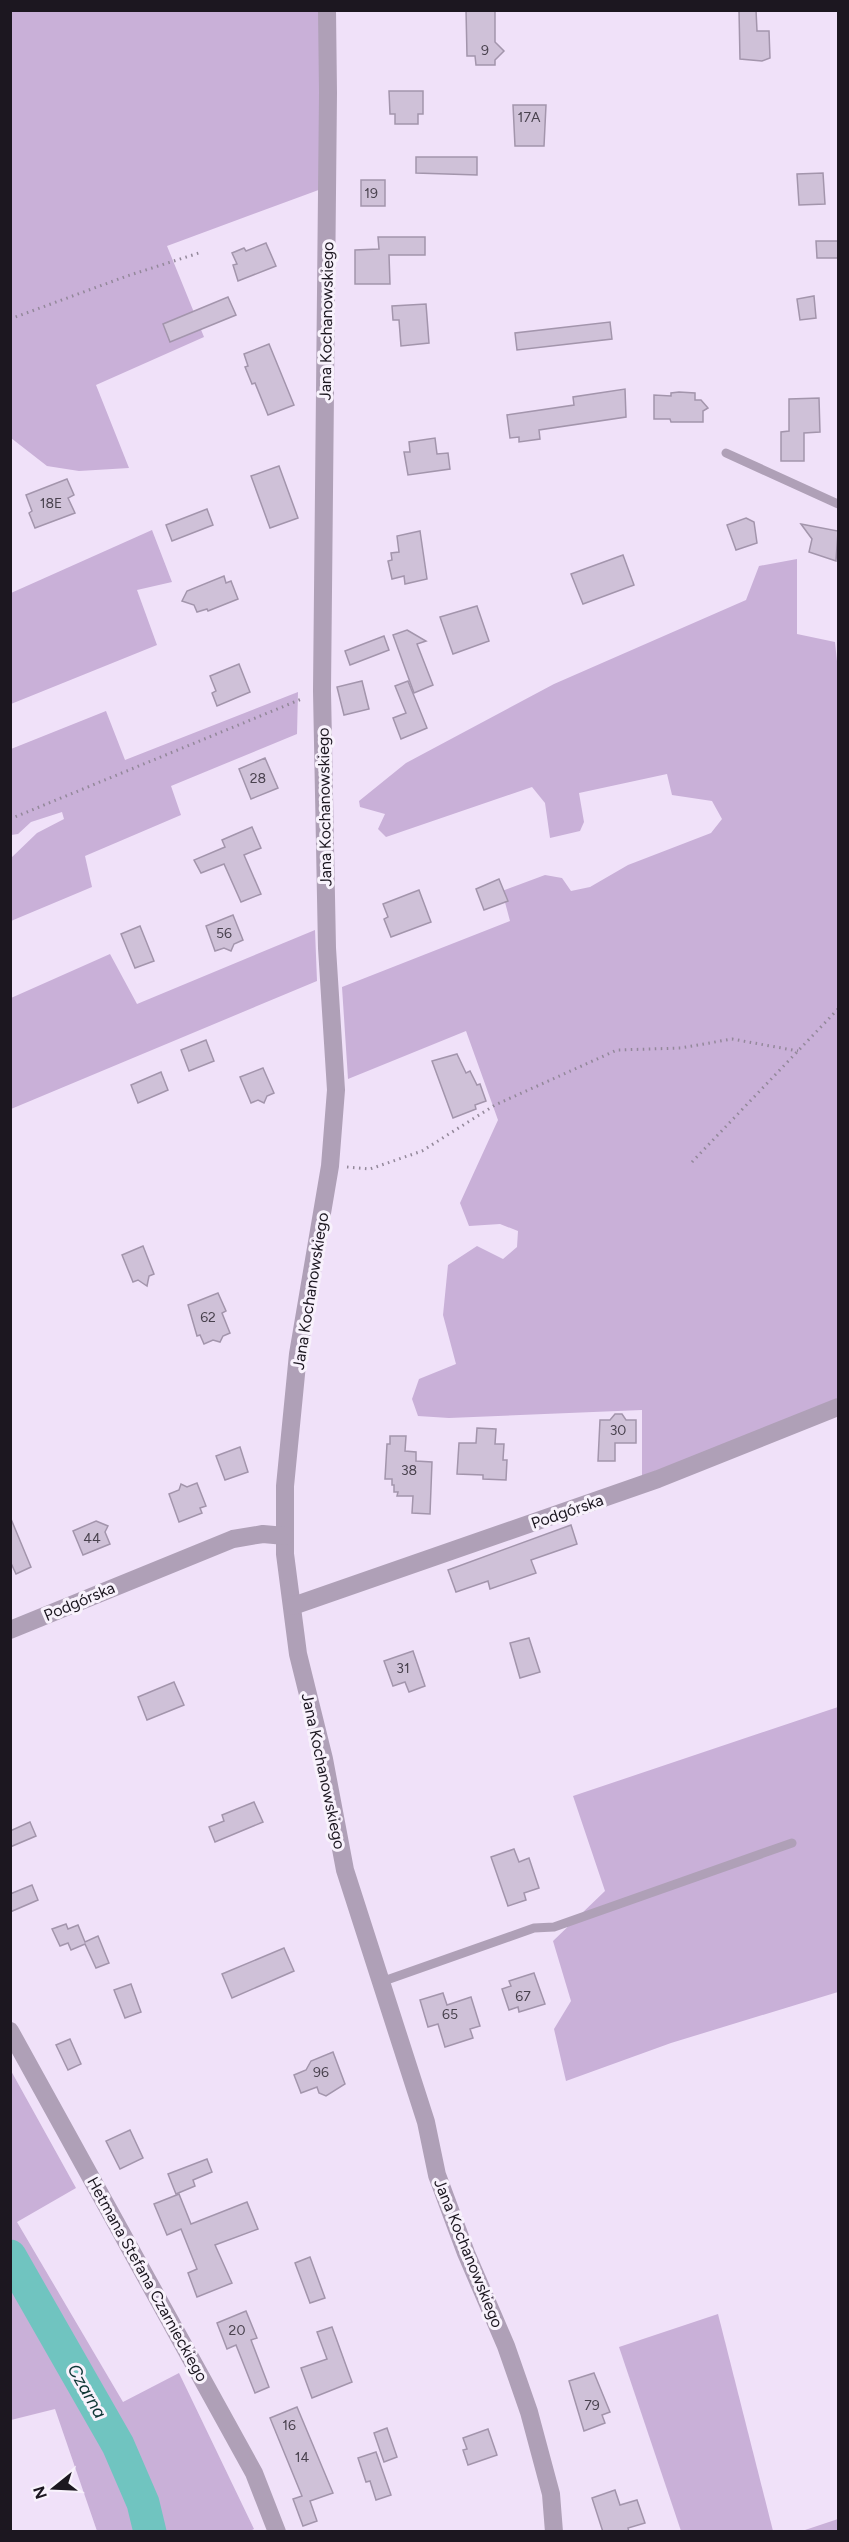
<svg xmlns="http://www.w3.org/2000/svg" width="849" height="2542" font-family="Figtree,sans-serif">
<rect width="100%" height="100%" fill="#f0e1f9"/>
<g fill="#c9b0d8">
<polygon points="10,11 323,11 324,188 167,246 204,337 96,385 129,468 79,471 47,466 11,438"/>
<polygon points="152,530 172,582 137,590 157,645 11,704 11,593"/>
<polygon points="797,559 797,634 835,642 838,671 838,1398 642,1479 642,1410 449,1418 418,1416 412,1399 419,1379 456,1364 443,1315 448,1265 477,1246 503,1259 517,1247 518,1231 500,1224 469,1226 460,1203 498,1120 466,1031 348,1079 342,987 510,921 502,891 545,875 562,878 571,891 590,887 628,865 711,833 722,819 712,801 672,795 667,774 579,793 584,822 580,831 550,838 545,803 532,787 386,837 378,829 385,814 360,807 359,801 406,763 554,684 746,600 759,566"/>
<polygon points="298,692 297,734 171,786 181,815 85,856 92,887 11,921 11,858 37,833 64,819 62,812 31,822 18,834 11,835 11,749 106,711 125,760"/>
<polygon points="315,930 317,981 11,1109 11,998 110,954 137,1004"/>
<polygon points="838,1707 838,1992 671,2043 566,2081 554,2029 571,2001 553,1941 605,1891 573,1796"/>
<polygon points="10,2069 76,2188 17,2222 123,2402 179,2373 254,2529 248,2532 97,2531 55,2409 11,2420"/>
<polygon points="718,2314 773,2531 681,2531 619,2347"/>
<polygon points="838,2519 838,2531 802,2531"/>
</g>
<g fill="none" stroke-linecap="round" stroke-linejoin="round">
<polyline stroke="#70c4c0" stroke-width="33" points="10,2256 118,2445 143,2503 150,2532"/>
</g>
<g fill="#cfc1d8" stroke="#a395ac" stroke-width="1.5">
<polygon points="466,10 495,10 495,42 504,51 495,60 495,65 476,65 475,56 467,56"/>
<polygon points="739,10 756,10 757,31 769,31 770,58 762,61 740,59"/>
<polygon points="389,91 423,91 423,114 418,114 418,124 395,124 395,114 390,114"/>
<polygon points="513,105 546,105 544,146 515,146"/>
<polygon points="416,157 477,157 477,175 416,173"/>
<polygon points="823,173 825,204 799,205 797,174"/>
<rect x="361" y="180" width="24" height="26"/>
<polygon points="378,237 425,237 425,255 389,255 390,284 355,284 355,250 379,249"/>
<polygon points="816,241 838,241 838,258 817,258"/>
<polygon points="266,243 276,266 238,281 233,265 237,264 232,253 244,248 246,251"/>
<polygon points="814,296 816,318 800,320 797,299"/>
<polygon points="228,297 236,315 170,342 163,324"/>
<polygon points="426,304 429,343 401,346 399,320 393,320 392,306"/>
<polygon points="610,322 612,339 517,350 515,333"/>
<polygon points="269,344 294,405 268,415 255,383 252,384 245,367 248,366 244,354"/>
<polygon points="625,389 626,417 539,430 540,439 519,442 519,437 510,438 507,415 574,405 573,397"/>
<polygon points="679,392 695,393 695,400 701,400 708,408 703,411 703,422 671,422 670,419 654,419 654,395 671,396 671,393"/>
<polygon points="819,398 820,432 804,433 804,461 781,461 781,432 789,431 789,399"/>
<polygon points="435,438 437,454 448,453 450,469 408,475 404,452 410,452 409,442"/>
<polygon points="279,466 298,518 270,528 251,476"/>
<polygon points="67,479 74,495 68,498 75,513 35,528 29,513 32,511 26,495"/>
<polygon points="207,509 213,525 172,541 166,525"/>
<polygon points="746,518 754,522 757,543 736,550 727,525"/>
<polygon points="801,524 838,531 836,561 809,552 812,539"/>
<polygon points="420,531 427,579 405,584 404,576 392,579 388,561 392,560 391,553 399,552 397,536"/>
<polygon points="623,555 634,585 583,604 571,574"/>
<polygon points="224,576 226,583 231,581 238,599 208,611 207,609 197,612 194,605 182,601 187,591"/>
<polygon points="477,606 489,641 453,654 440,617"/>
<polygon points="407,630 426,641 417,644 433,685 414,693 393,635"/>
<polygon points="384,636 389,650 350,665 345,651"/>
<polygon points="239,664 250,692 217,706 212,693 216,691 210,676"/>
<polygon points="362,681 369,709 344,715 337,687"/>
<polygon points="408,681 427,728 401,739 393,718 406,713 395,686"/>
<polygon points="265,758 278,788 251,799 239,769"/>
<polygon points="252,827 261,848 244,855 261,894 241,902 224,864 201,873 194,860 225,847 222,840"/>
<polygon points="499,879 508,901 484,910 476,889"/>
<polygon points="419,890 431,922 391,937 384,919 388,917 383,904"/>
<polygon points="233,915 243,940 234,944 231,951 224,948 215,951 206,926"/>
<polygon points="140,926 154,961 135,968 121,934"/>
<polygon points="206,1040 214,1061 189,1071 181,1050"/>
<polygon points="457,1054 466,1073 470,1071 477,1085 480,1084 486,1101 475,1105 476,1109 453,1118 432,1061"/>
<polygon points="263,1068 274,1093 267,1096 264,1103 258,1100 251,1103 240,1077"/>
<polygon points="161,1072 168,1090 138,1103 131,1085"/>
<polygon points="143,1246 154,1274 149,1276 147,1286 138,1280 133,1282 122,1255"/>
<polygon points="218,1293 226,1311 222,1313 230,1333 223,1336 220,1342 213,1340 204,1344 200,1335 197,1336 188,1305"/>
<polygon points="615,1414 622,1414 626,1420 636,1420 636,1443 615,1443 615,1461 598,1461 600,1420 610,1420"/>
<polygon points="477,1428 496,1429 495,1444 504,1444 503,1460 507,1460 506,1480 483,1479 483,1475 457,1474 459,1443 476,1443"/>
<polygon points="390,1436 406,1436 405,1451 416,1452 416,1461 432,1462 430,1514 412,1513 413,1496 397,1496 398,1492 394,1492 394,1485 392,1485 392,1479 385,1479 387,1444 390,1444"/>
<polygon points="240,1447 248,1472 225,1480 216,1456"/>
<polygon points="197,1483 206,1506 200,1508 202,1513 179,1522 169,1494 179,1490 181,1484 187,1487"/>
<polygon points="11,1519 31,1567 16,1574 10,1561"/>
<polygon points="96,1521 108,1526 105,1532 110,1544 83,1555 73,1531"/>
<polygon points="571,1525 577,1544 531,1560 536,1573 490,1589 488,1581 456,1592 448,1570"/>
<polygon points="529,1638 540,1672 520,1678 510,1643"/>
<polygon points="413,1651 425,1686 409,1692 405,1682 393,1686 384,1661"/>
<polygon points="174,1682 184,1705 147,1720 138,1697"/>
<polygon points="254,1802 263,1822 215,1842 209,1827 224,1821 222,1815"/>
<polygon points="30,1822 36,1836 10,1847 10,1831"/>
<polygon points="514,1849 519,1862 529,1858 539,1888 524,1893 526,1900 508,1906 491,1857"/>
<polygon points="32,1885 38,1900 10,1912 10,1894"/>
<polygon points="66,1924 68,1929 78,1925 85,1942 98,1936 109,1963 96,1968 85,1944 71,1950 68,1943 60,1946 52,1929"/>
<polygon points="284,1948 294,1971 232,1998 222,1974"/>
<polygon points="534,1973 545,2004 519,2012 518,2007 509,2010 502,1989 511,1986 509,1981"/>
<polygon points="131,1984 141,2012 125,2018 114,1990"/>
<polygon points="443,1993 447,2005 471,1997 480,2026 470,2029 473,2038 445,2047 438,2024 428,2027 420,2000"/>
<polygon points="70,2039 81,2064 68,2070 56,2045"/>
<polygon points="333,2052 345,2084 326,2096 319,2093 317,2087 301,2093 294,2075 306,2070 311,2061"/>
<polygon points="130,2130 143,2158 120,2169 106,2141"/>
<polygon points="207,2159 212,2172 193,2180 195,2186 176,2194 168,2174"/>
<polygon points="179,2194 191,2224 247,2202 258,2229 215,2245 232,2283 197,2297 188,2273 197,2269 181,2229 167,2235 154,2204"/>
<polygon points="310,2257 325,2298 310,2303 295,2263"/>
<polygon points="246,2311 257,2338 251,2340 269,2387 255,2393 236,2345 227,2349 217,2323"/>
<polygon points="332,2327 352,2382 312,2398 301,2368 327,2359 317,2332"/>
<polygon points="594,2373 610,2412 602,2415 605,2423 584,2431 569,2381"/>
<polygon points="297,2407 333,2493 310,2501 317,2521 303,2526 293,2499 302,2496 270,2418"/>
<polygon points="387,2428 397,2457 384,2462 374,2433"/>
<polygon points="488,2429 497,2455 468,2465 463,2450 467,2449 463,2438"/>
<polygon points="376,2452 391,2495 376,2500 370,2481 366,2482 358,2458"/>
<polygon points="615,2490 620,2505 637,2500 645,2523 628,2528 629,2532 603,2532 592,2498"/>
</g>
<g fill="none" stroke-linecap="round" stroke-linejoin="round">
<g stroke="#93889a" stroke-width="3" stroke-dasharray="1.5 4.5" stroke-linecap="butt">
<polyline points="10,319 127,276 202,252"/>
<polyline points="10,819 304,698"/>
<polyline points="692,1162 838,1009"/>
<polyline points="347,1167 370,1169 422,1151 495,1105 617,1050 681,1048 732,1039 798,1051"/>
</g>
<g stroke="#afa0b7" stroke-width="9">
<polyline points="726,453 838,504"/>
<polyline points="381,1982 534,1928 554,1927 792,1843"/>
</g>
<g stroke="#afa0b7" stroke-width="18">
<polyline points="327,10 328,93 322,691 327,948 336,1090 330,1166 298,1354 285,1486 285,1554 298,1654 324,1759 345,1870 426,2122 437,2175 466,2253 506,2346 529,2412 551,2494 554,2532"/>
<polyline points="293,1606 658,1479 838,1407"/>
<polyline points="10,1630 233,1539 263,1534 285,1536"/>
<polyline points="10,2031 254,2473 277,2532"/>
</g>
</g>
<g text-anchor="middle" stroke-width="6" stroke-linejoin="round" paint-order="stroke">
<g font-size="14" fill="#49424e">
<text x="485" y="55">9</text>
<text x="529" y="122">17A</text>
<text x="371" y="198">19</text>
<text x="51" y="508">18E</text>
<text x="258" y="783">28</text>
<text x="224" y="938">56</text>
<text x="208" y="1322">62</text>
<text x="618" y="1435">30</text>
<text x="409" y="1475">38</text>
<text x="92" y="1543">44</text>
<text x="403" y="1673">31</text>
<text x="523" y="2001">67</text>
<text x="450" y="2019">65</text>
<text x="321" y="2077">96</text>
<text x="237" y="2335">20</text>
<text x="592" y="2410">79</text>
<text x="289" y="2430">16</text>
<text x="302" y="2462">14</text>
</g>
<g font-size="16" fill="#1c1720" stroke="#f8f2fc">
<text transform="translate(326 321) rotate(-89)" y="6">Jana Kochanowskiego</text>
<text transform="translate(324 807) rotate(-91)" y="6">Jana Kochanowskiego</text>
<text transform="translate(310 1291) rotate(-81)" y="6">Jana Kochanowskiego</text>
<text transform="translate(567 1511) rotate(-19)" y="6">Podgórska</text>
<text transform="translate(79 1601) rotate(-23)" y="6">Podgórska</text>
<text transform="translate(324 1771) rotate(78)" y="6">Jana Kochanowskiego</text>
<text transform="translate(469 2253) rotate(68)" y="6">Jana Kochanowskiego</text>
<text transform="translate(148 2279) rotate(61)" y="6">Hetmana Stefana Czarnieckiego</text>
</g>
<g font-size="18" font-style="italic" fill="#0d3635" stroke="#f8f2fc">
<text transform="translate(87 2391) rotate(60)" y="6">Czarna</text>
</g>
</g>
<rect width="849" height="2542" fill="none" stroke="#1c1720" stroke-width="24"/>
<g transform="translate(54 2488) rotate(252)" stroke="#f8f2fc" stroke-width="4.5" paint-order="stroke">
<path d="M0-4.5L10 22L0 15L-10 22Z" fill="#1c1720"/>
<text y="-9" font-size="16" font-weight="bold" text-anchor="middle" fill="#1c1720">N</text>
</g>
</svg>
